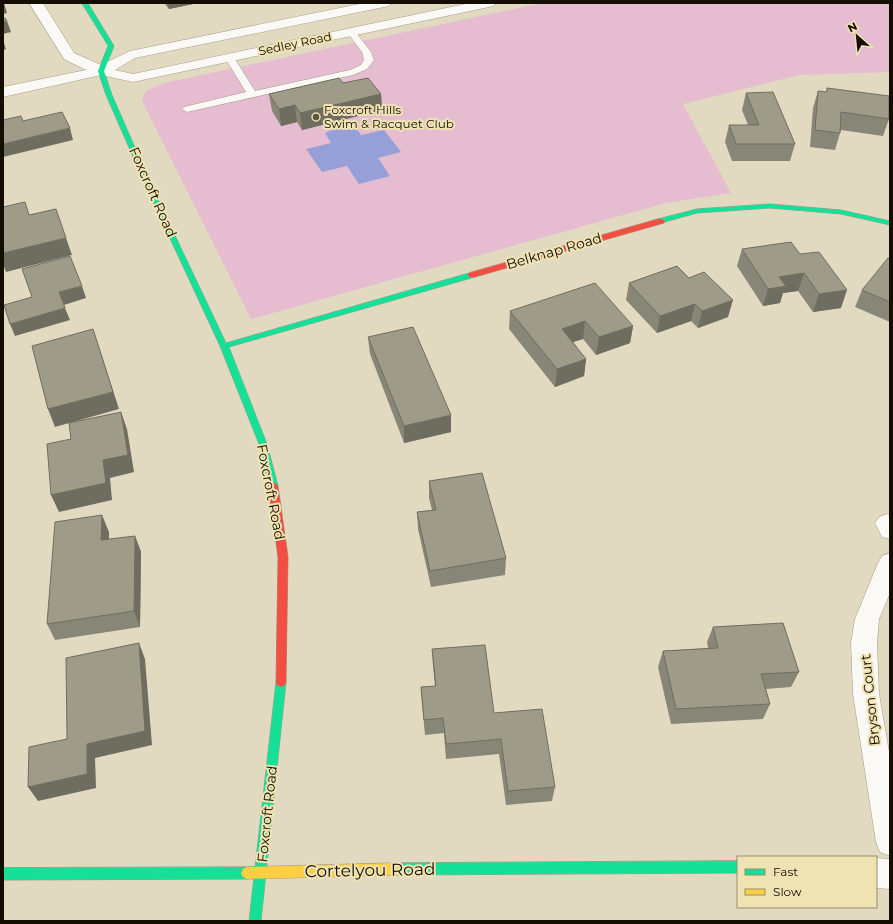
<svg xmlns="http://www.w3.org/2000/svg" width="893" height="924" font-family="Montserrat,sans-serif">
<rect width="100%" height="100%" fill="#e1dac1"/>
<polygon fill="#e6bcd0" points="542,3 890,3 890,72 799,75 683,104 731,193 666,203 251,319 142,101 146,91 164,83"/>
<polygon fill="#969fd8" points="342,126 355,126 361,135 384,130 401,152 378,158 390,176 359,184 347,166 322,172 306,149 331,143 325,133"/>
<g fill="none" stroke-linecap="round" stroke-linejoin="round">
<g stroke="#a19b87" stroke-width="1">
<polygon id="lane" points="351,29 354,30 371,52 374,60 367,69 353,75 187,112 182,109 184,107 246,92 225,58 230,55 233,56 255,91 350,70 361,65 364,60 362,52 347,32"/>
</g>
<g stroke="#a19b87" stroke-width="1">
<g id="street">
<polygon points="29,3 43,3 74,53 101,65 130,51 364,3 391,3 389,6 384,7 135,58 115,70 133,74 470,3 496,3 494,6 489,7 133,82 101,75 3,97 3,87 86,70 64,59"/>
<polygon points="887,514 890,515 890,539 882,537 875,523 879,517"/>
<polygon points="890,553 890,593 879,619 877,643 879,694 890,757 890,856 880,852 876,842 853,694 851,643 855,619 878,563 882,556"/>
<polygon points="876,858 890,859 890,889 876,888"/>
</g>
</g>
<g stroke="#a19b87" stroke-width="1">
<g id="fast">
<polygon points="82,3 88,3 114,46 104,71 112,95 154,191 226,343 469,273 475,273 476,275 475,277 229,347 267,444 278,486 276,488 270,488 268,486 259,444 220,346 148,191 106,95 98,71 108,46"/>
<polygon points="770,204 841,210 890,221 890,225 841,214 770,208 697,213 661,223 657,221 658,219 697,209"/>
<polygon points="281,677 285,679 286,682 261,921 249,921 276,682 277,679"/>
<polygon points="738,861 738,873 399,875 395,873 393,869 395,865 399,863"/>
<polygon points="247,867 251,869 253,873 251,877 247,879 3,880 3,868"/>
</g>
</g>
<g stroke="#a19b87" stroke-width="1">
<polygon id="slow" points="399,863 403,865 405,869 403,873 399,875 247,879 243,877 241,873 243,869 247,867"/>
</g>
<g stroke="#a19b87" stroke-width="1">
<g id="jam">
<polygon points="658,219 661,219 665,221 664,223 475,277 469,277 468,275 469,273"/>
<polygon points="273,482 276,484 278,486 288,557 286,682 285,685 281,687 277,685 276,682 278,557 268,486 270,484"/>
</g>
</g>
<use href="#lane" fill="#faf9f6" fill-rule="evenodd"/>
<use href="#street" fill="#faf9f6" fill-rule="evenodd"/>
<use href="#fast" fill="#16e098" fill-rule="evenodd"/>
<use href="#slow" fill="#ffcf43" fill-rule="evenodd"/>
<use href="#jam" fill="#f24e42" fill-rule="evenodd"/>
</g>
<g fill="#888676">
<polygon points="164,3 198,3 169,9"/>
<polygon points="343,83 381,94 382,110 302,130 297,122 281,126 272,111 269,94"/>
<polygon points="827,88 889,119 883,136 841,130 840,133 835,150 810,147 813,108 818,91 826,92"/>
<polygon points="746,93 795,144 790,161 732,161 725,142 729,125 748,125 742,110"/>
<polygon points="742,249 800,254 841,308 813,312 798,291 783,293 780,303 763,306 737,266"/>
<polygon points="890,259 890,322 855,307 862,290"/>
<polygon points="677,266 728,317 698,328 691,321 657,333 626,300 629,283"/>
<polygon points="510,311 633,326 630,343 596,355 583,339 573,342 586,359 584,376 555,387 509,329"/>
<polygon points="368,337 451,432 404,443 370,354"/>
<polygon points="429,481 506,558 505,575 431,587 418,529 417,512 432,510 429,498"/>
<polygon points="109,532 109,539 135,536 141,552 140,627 55,640 47,624"/>
<polygon points="713,627 799,672 791,687 766,689 770,704 763,719 671,724 658,667 663,651 708,648 707,642"/>
<polygon points="432,649 494,713 555,787 552,801 506,805 499,754 446,759 444,733 425,735 422,703 421,687 435,687 433,665"/>
</g>
<g fill="#6f6d60">
<polygon points="3,3 4,3 7,13 3,14"/>
<polygon points="167,3 198,3 169,9"/>
<polygon points="7,21 11,32 3,34 3,22"/>
<polygon points="3,40 6,49 3,50"/>
<polygon points="381,94 382,110 302,130 300,113"/>
<polygon points="295,105 297,122 281,126 279,109"/>
<polygon points="70,128 73,140 3,157 3,144"/>
<polygon points="66,238 72,255 6,272 3,264 3,253"/>
<polygon points="804,273 798,291 783,293 780,303 763,306 768,289 779,277"/>
<polygon points="82,286 86,298 64,305 59,292"/>
<polygon points="847,290 841,308 813,312 819,294"/>
<polygon points="733,300 728,317 698,328 702,311"/>
<polygon points="695,304 691,321 657,333 660,316"/>
<polygon points="65,308 70,320 15,336 10,324"/>
<polygon points="585,321 583,339 560,346 562,329"/>
<polygon points="633,326 630,343 596,355 599,337"/>
<polygon points="93,329 119,409 55,427 48,409"/>
<polygon points="586,359 584,376 555,387 557,369"/>
<polygon points="121,412 127,429 134,472 110,478 112,500 59,512 51,495 103,460"/>
<polygon points="451,415 451,432 404,443 404,426"/>
<polygon points="102,515 109,532 108,557 101,540"/>
<polygon points="135,536 141,552 140,627 134,611"/>
<polygon points="139,643 145,659 152,745 95,758 96,788 38,801 28,787 87,744"/>
</g>
<g fill="#9e9c89" stroke="#6f6d60">
<polygon points="5,18 7,21 3,22 3,19"/>
<polygon points="339,78 343,83 368,78 381,94 300,113 295,105 279,109 269,94"/>
<polygon points="827,88 889,96 889,119 841,112 840,133 815,130 818,91 827,92"/>
<polygon points="773,92 795,144 736,144 729,125 759,125 746,93"/>
<polygon points="62,112 70,128 3,144 3,120 21,116 23,121"/>
<polygon points="25,202 29,215 56,209 66,238 3,253 3,207"/>
<polygon points="791,242 800,254 819,252 847,290 819,294 804,273 779,277 786,286 768,289 742,249"/>
<polygon points="70,256 82,286 59,292 65,308 10,324 4,305 32,297 22,269"/>
<polygon points="888,258 890,259 890,302 862,290"/>
<polygon points="677,266 689,278 704,272 733,300 702,311 695,304 660,316 629,283"/>
<polygon points="595,283 633,326 599,337 585,321 562,329 586,359 557,369 510,311"/>
<polygon points="413,327 451,415 404,426 368,337"/>
<polygon points="93,329 113,392 48,409 32,346"/>
<polygon points="121,412 128,455 103,460 106,483 51,495 47,444 71,439 69,423"/>
<polygon points="482,473 506,558 430,571 417,512 436,510 429,481"/>
<polygon points="102,515 101,540 135,536 134,611 47,624 55,522"/>
<polygon points="783,623 799,672 761,674 770,704 676,709 663,651 718,648 713,627"/>
<polygon points="139,643 145,731 87,744 87,774 28,787 29,747 67,739 66,658"/>
<polygon points="485,645 494,713 542,709 555,787 508,791 501,739 446,744 443,718 424,720 421,687 436,686 432,649"/>
</g>
<circle fill="#5b5544" stroke="#efe2b3" stroke-width="1.5" cx="316" cy="117" r="4"/>
<g text-anchor="middle" stroke-width="4" stroke-linejoin="round" paint-order="stroke">
<g font-size="12" fill="#130e01" stroke="#efe2b3">
<text transform="translate(295 44) rotate(-12)" y="4">Sedley Road</text>
</g>
<g font-size="12" fill="#130e01" stroke="#efe2b3" text-anchor="start">
<text x="324" y="114">Foxcroft Hills<tspan x="324" dy="14">Swim &amp; Racquet Club</tspan></text>
</g>
<g font-size="14" fill="#130e01" stroke="#efe2b3">
<text transform="translate(153 192) rotate(66)" y="5">Foxcroft Road</text>
<text transform="translate(554 251) rotate(-16)" y="5">Belknap Road</text>
<text transform="translate(271 492) rotate(79)" y="5">Foxcroft Road</text>
<text transform="translate(870 700) rotate(-96)" y="5">Bryson Court</text>
<text transform="translate(267 814) rotate(-84)" y="5">Foxcroft Road</text>
</g>
<g font-size="17" fill="#130e01" stroke="#efe2b3">
<text transform="translate(370 870) rotate(-1)" y="6">Cortelyou Road</text>
</g>
</g>
<rect width="893" height="924" fill="none" stroke="#130e01" stroke-width="8"/>
<rect x="737" y="856" width="140" height="52" fill="#efe2b3" stroke="#978d6c"/>
<rect x="745" y="869" width="20" height="6" fill="#16e098" stroke="#978d6c"/>
<text x="773" y="876" font-size="12" fill="#130e01">Fast</text>
<rect x="745" y="889" width="20" height="6" fill="#ffcf43" stroke="#978d6c"/>
<text x="773" y="896" font-size="12" fill="#130e01">Slow</text>
<g transform="translate(857 36) rotate(333)" stroke="#efe2b3" stroke-width="3" paint-order="stroke">
<path d="M0-3L7 15L0 10L-7 15Z" fill="#130e01"/>
<text y="-6" font-size="11" font-weight="bold" text-anchor="middle" fill="#130e01">N</text>
</g>
</svg>
